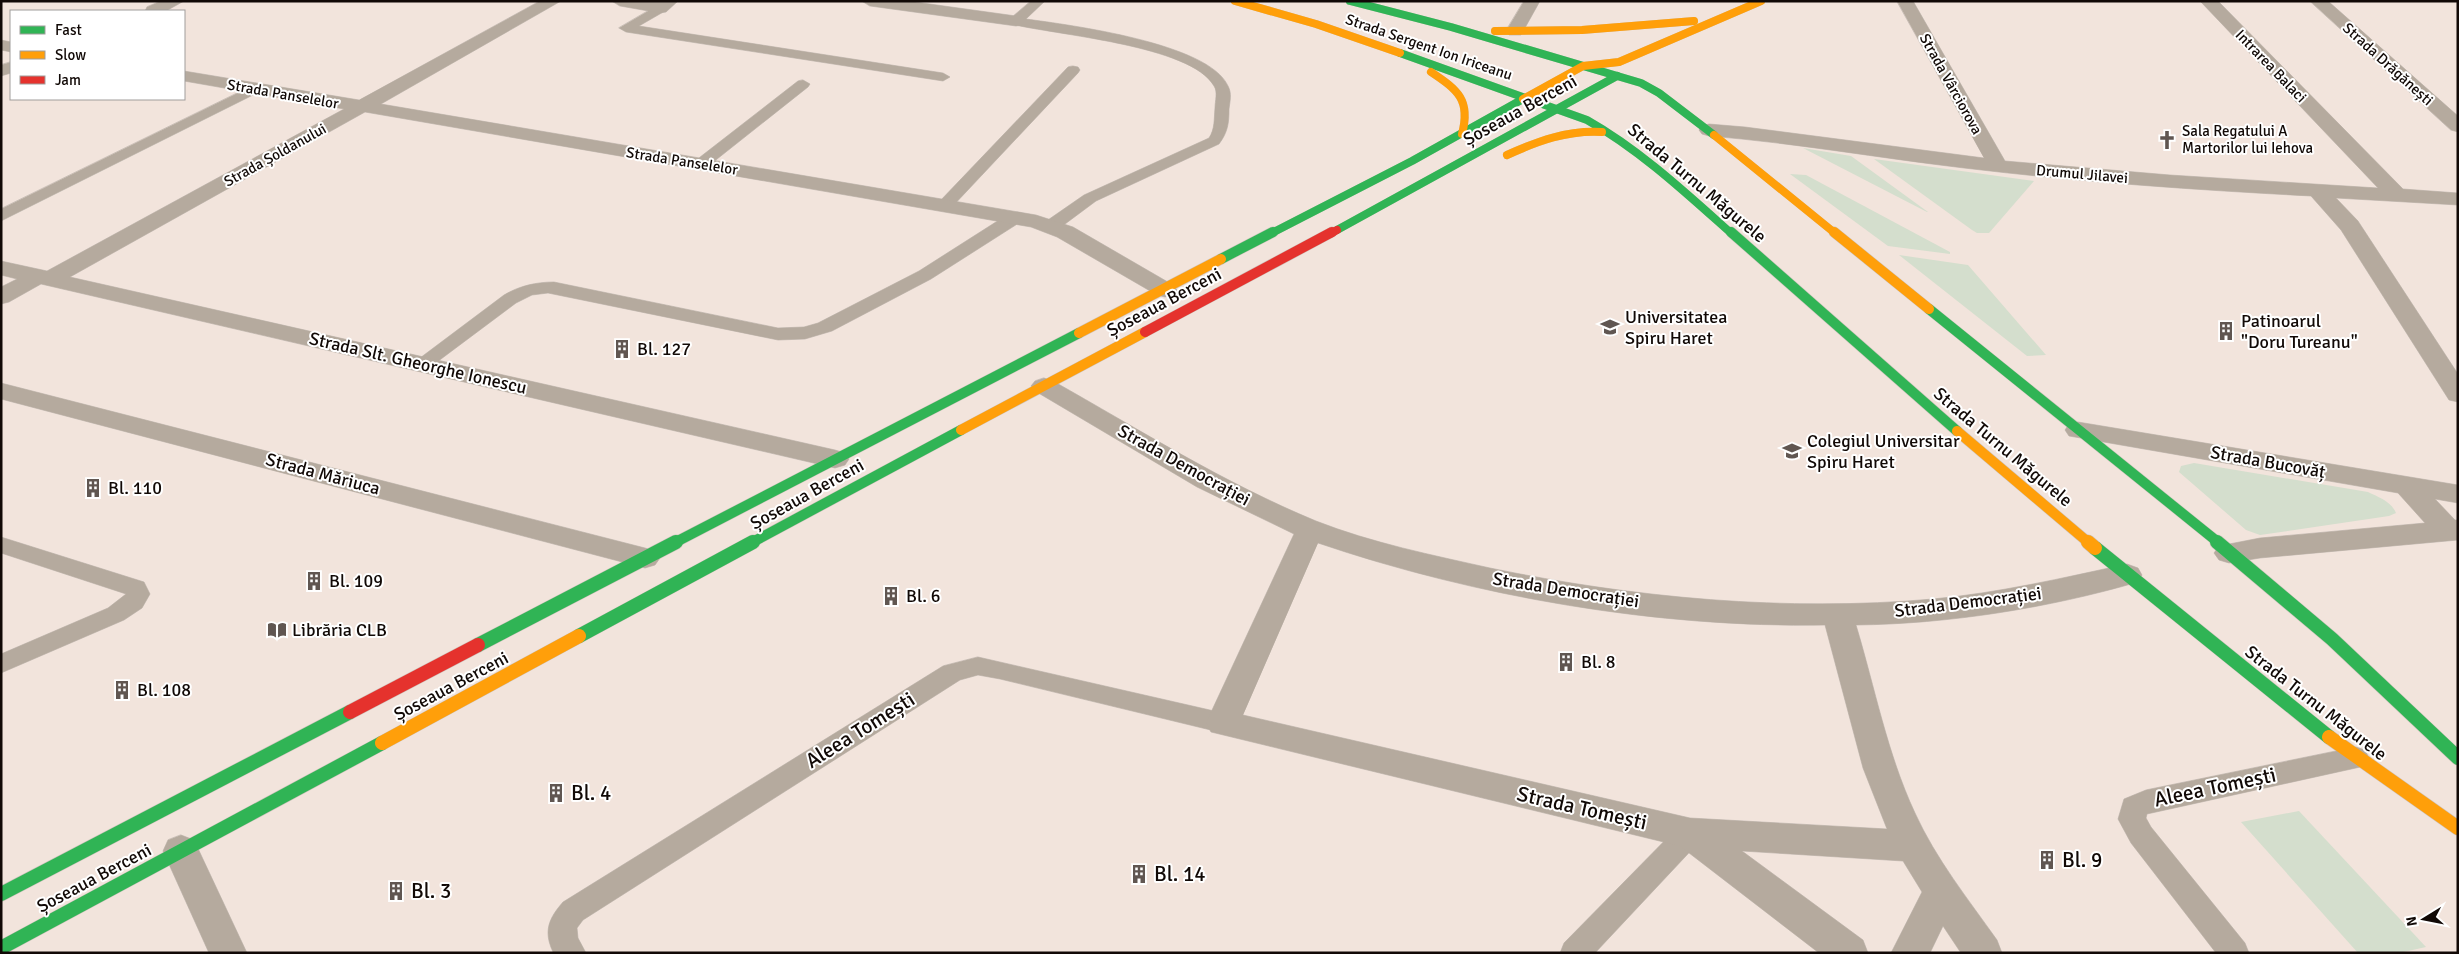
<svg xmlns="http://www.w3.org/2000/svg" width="2459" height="954" font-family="Signika,sans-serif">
<rect width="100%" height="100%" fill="#f2e4dc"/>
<g fill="#d4decd">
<polygon points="1803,148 1851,156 1928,212 1927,212"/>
<polygon points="1874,159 2034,181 1989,233 1977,233 1972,230"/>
<polygon points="1790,174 1806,175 1950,252 1950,254 1888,246"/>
<polygon points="1899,255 1968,265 2046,355 2027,356"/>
<path d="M2194,463L2368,492C2378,497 2391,501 2396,513L2389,516L2260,535L2246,530L2179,472L2181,466Z"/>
<polygon points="2299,811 2426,947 2399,953 2358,953 2241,822"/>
</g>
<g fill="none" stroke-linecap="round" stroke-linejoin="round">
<g stroke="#ccc2bb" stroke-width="1">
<g id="lane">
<path d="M1031,1H1045L1026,19C1070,25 1209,43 1228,86C1232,93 1230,101 1229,109C1229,123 1228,132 1219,144L1096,201L1057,230H1045L1043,226L1045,222L1084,195L1209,138C1215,129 1214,119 1215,108C1215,101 1218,92 1214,86C1191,45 1055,35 1011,24L1009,21L1011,18Z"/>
<polygon points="660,4 666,8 665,11 639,26 943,73 950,77 943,81 626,32 619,28"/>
<polygon points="1073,66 1078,67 1080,70 1078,73 951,208 939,208 937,205 939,202 1068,67"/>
<polygon points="803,80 810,84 808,87 707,167 695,167 693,164 695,161 798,81"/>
<polygon points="254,85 261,89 259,92 1,221 1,209"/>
<path d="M1016,212L1022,213L1024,217L1022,221L931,279L832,331L805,339L778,340L548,293L532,295L516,303L429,368H415L412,364L504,295C519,286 536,282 554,282L778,328L804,327L818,323L919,271L1010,213Z"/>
<polygon points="1,537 144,582 150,594 142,608 124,620 1,673 1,654 108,608 126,594 1,553"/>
<path d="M978,657L1223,713L1232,716L1236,723L1232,730L1223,733L1000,679L978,675L960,680L583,920L577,928L578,938L586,953L553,952C543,931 549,918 563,902L943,666Z"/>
<polygon points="2356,747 2365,750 2369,758 2365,766 2147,814 2146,818 2151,827 2245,943 2249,953 2216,953 2131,843 2118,819 2124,799 2146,790"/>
<polygon points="1690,821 1700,825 1704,833 1700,841 1595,953 1560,953 1564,943 1680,825"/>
</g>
</g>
<g stroke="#ccc2bb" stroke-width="1">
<g id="street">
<polygon points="161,1 184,1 166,11 145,11 147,7"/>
<polygon points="540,1 561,1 381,104 1036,215 1073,227 1173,285 1177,290 1173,295 1165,297 1157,295 1057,237 1031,227 365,112 70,277 835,450 845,453 849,459 845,465 835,468 41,284 9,302 1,304 1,287 17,279 1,275 1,261 47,271 344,109 184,81 184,71 359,100"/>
<polygon points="612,1 678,1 666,12 660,13 620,6"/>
<polygon points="862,1 908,1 1016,16 1022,17 1024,21 1022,25 1016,26 870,6"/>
<polygon points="1524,1 1540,1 1521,35 1509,35 1506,31"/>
<path d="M1897,1H1913L2005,161L2170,175L2378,188L2200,1H2218L2403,189L2458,193V205L2336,198L2358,221L2458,374V402L2449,400L2341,230L2311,196C2196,190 2080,182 1964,168C1879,158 1795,143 1709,136L1702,134L1699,130L1702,126L1709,124L1745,127L1984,158Z"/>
<polygon points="2310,1 2328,1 2458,116 2458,132 2451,130"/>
<polygon points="1,40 11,42 11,52 1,50"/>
<polygon points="11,62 11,73 1,76 1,65"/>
<path d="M1044,378L1053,381C1140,430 1224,483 1316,521C1372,543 1432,555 1490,568C1635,598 1786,612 1933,599C1998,593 2063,578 2127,564L2138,568L2142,575L2138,582C2049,608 1948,624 1856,625C1875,688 1887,753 1915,813C1936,859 1968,899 1997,940L2002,953H1961L1943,926L1930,953H1891L1922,892L1903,861L1742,851L1863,940L1868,953H1819L1680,846L1211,732L1206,723L1294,534L1197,487L1035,391L1031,386L1035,381ZM1318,543C1477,597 1658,628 1825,625L1863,768L1887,829L1690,818L1243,715Z"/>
<polygon points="1,383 645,548 655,551 660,558 655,565 645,568 1,399"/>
<polygon points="2078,422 2458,485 2458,503 2435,499 2455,520 2458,520 2458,540 2260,558 2229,563 2219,560 2214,553 2219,546 2260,538 2425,523 2398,493 2069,436 2065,430 2069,424"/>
<polygon points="181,835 194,840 247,953 209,953 163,851 168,840"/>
</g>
</g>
<g stroke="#ccc2bb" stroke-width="8">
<g id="fast-far2">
<polyline points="1350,1 1451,27 1641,83 1659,93 1714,135"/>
<path d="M1400,53L1587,120C1640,150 1686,193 1732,234"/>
<polyline points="1337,230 1617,76"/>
<polyline points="1270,234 1412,161 1523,99"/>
</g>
</g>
<g stroke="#ccc2bb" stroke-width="11">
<g id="fast-far1">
<polyline points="1731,232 1957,431"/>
<polyline points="1221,259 1273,232"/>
<polyline points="1929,309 2219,543"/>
<polyline points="674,543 1079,333"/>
<polyline points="751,543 961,430"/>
</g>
</g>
<g stroke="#ccc2bb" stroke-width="15">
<g id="fast">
<polyline points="2217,542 2332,639 2458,758"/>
<polyline points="2095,548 2329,737"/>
<polyline points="579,636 753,542"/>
<polyline points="478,645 676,542"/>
<polyline points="1,894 350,712"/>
<polyline points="1,948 382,743"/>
</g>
</g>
<g stroke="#ccc2bb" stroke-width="8">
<g id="slow-far2">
<polyline points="1235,1 1316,24 1400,53"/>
<polyline points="1495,31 1582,30 1694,21"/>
<path d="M1431,72C1458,90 1471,100 1462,134"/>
<polyline points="1523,99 1583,66 1619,62 1761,1"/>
<polyline points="1714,135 1836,234"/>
<path d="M1507,155C1538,141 1567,130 1602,132"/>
</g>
</g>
<g stroke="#ccc2bb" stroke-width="11">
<g id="slow-far1">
<polyline points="1834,232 1929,309"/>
<polyline points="1079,333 1221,259"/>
<polyline points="961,430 1145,332"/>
<polyline points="1957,431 2089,543"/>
</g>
</g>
<g stroke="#ccc2bb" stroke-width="15">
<g id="slow">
<polyline points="2088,542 2095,548"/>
<polyline points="2329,737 2458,828"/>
<polyline points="382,743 579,636"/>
</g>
</g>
<g stroke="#ccc2bb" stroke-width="8">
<polyline id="jam-far2" points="1330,234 1337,230"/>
</g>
<g stroke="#ccc2bb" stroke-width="11">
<polyline id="jam-far1" points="1145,332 1332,232"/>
</g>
<g stroke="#ccc2bb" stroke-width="15">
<polyline id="jam" points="350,712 478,645"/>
</g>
<use href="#lane" fill="#b5aa9e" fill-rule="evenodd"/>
<use href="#street" fill="#b5aa9e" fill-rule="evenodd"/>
<use href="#fast-far2" stroke="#30b455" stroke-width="8"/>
<use href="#fast-far1" stroke="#30b455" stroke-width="10"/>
<use href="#fast" stroke="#30b455" stroke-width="14"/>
<use href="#slow-far2" stroke="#ff9f0a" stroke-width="8"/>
<use href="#slow-far1" stroke="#ff9f0a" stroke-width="10"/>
<use href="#slow" stroke="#ff9f0a" stroke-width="14"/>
<use href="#jam-far2" stroke="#e5322d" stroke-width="8"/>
<use href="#jam-far1" stroke="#e5322d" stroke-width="10"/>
<use href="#jam" stroke="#e5322d" stroke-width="14"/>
</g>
<defs>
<g id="church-bare" transform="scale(1.5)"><path d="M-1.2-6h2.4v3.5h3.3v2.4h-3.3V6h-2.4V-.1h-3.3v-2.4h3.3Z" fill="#605651" stroke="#fff" stroke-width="2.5" paint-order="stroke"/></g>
<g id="university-bare" transform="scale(1.5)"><path d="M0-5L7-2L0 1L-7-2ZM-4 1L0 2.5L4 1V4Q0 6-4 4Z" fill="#605651" stroke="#fff" stroke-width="2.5" paint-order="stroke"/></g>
<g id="building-bare" transform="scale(1.5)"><path d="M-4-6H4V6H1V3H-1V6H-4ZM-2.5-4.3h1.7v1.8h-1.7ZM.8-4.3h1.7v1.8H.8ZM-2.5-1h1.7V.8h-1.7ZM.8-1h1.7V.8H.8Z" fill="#605651" stroke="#fff" stroke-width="2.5" paint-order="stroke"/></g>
<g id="library-bare" transform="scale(1.5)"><path d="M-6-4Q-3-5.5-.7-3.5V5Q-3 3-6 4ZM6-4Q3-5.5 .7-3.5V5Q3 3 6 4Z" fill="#605651" stroke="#fff" stroke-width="2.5" paint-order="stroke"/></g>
</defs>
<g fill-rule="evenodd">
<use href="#church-bare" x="2167" y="140"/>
<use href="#university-bare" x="1610" y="327"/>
<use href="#building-bare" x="2226" y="331"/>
<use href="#building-bare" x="622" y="349"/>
<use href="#university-bare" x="1792" y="451"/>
<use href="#building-bare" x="93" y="488"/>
<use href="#building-bare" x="314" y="581"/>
<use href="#building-bare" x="891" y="596"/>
<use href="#library-bare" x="277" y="630"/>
<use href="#building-bare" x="1566" y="662"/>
<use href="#building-bare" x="122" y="690"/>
<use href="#building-bare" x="556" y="793"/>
<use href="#building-bare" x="2047" y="860"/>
<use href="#building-bare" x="1139" y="874"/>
<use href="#building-bare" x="396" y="891"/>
</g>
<g text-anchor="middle" stroke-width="4" stroke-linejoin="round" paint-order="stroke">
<g font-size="15" fill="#110906" stroke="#fff">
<text transform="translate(1429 47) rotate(19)" y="5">Strada Sergent Ion Iriceanu</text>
<text transform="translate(2388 64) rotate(42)" y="5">Strada Drăgănești</text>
<text transform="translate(2271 66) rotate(46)" y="5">Intrarea Balaci</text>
<text transform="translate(1951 84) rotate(61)" y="5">Strada Vârciorova</text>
<text transform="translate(283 94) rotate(10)" y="5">Strada Panselelor</text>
<text transform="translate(275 155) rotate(-29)" y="5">Strada Șoldanului</text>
<text transform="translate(682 161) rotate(9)" y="5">Strada Panselelor</text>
<text transform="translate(2082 174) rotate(5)" y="5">Drumul Jilavei</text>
</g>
<g font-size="15" fill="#110906" stroke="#fff" text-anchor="start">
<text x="2182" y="136">Sala Regatului A<tspan x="2182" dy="17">Martorilor lui Iehova</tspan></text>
</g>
<g font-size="18" fill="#110906" stroke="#fff">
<text transform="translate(1520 110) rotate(-29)" y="6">Șoseaua Berceni</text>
<text transform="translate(1697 183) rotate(40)" y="6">Strada Turnu Măgurele</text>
<text transform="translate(1164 302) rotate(-28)" y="6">Șoseaua Berceni</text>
<text transform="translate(418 363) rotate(13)" y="6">Strada Slt. Gheorghe Ionescu</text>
<text transform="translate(2003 447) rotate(40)" y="6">Strada Turnu Măgurele</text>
<text transform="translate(2268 462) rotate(10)" y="6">Strada Bucovăț</text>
<text transform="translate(1184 465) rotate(29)" y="6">Strada Democrației</text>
<text transform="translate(323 474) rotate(15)" y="6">Strada Măriuca</text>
<text transform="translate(807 494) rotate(-29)" y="6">Șoseaua Berceni</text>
<text transform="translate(1566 590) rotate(9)" y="6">Strada Democrației</text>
<text transform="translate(1968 602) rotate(-7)" y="6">Strada Democrației</text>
<text transform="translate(451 686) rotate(-28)" y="6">Șoseaua Berceni</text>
<text transform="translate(2316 703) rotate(38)" y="6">Strada Turnu Măgurele</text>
<text transform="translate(94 878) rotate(-28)" y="6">Șoseaua Berceni</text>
</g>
<g font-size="18" fill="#110906" stroke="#fff" text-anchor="start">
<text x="1625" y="323">Universitatea<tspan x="1625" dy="21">Spiru Haret</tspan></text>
<text x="2241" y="327">Patinoarul<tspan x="2241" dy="21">"Doru Tureanu"</tspan></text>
<text x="637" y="355">Bl. 127</text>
<text x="1807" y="447">Colegiul Universitar<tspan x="1807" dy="21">Spiru Haret</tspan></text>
<text x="108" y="494">Bl. 110</text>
<text x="329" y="587">Bl. 109</text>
<text x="906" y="602">Bl. 6</text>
<text x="292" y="636">Librăria CLB</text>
<text x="1581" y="668">Bl. 8</text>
<text x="137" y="696">Bl. 108</text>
</g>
<g font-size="21" fill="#110906" stroke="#fff">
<text transform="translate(860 730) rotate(-32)" y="7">Aleea Tomești</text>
<text transform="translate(2215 787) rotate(-12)" y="7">Aleea Tomești</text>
<text transform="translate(1582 808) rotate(13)" y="7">Strada Tomești</text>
</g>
<g font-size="21" fill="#110906" stroke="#fff" text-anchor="start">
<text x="571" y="800">Bl. 4</text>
<text x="2062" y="867">Bl. 9</text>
<text x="1154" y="881">Bl. 14</text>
<text x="411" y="898">Bl. 3</text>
</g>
</g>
<rect width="2459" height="954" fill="none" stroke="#110906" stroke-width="5"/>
<rect x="10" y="10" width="175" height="90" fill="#ffffff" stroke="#a09d9b"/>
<rect x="20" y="26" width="25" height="8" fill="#30b455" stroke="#a09d9b"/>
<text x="55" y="35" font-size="15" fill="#110906">Fast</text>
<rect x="20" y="51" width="25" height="8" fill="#ff9f0a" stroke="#a09d9b"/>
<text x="55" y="60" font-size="15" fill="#110906">Slow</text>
<rect x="20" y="76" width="25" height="8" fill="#e5322d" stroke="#a09d9b"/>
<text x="55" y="85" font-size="15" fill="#110906">Jam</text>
<g transform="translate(2424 919) rotate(260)" stroke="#ffffff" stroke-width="4" paint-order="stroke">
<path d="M0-4L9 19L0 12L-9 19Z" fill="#110906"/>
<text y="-8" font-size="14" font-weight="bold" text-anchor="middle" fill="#110906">N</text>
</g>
</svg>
